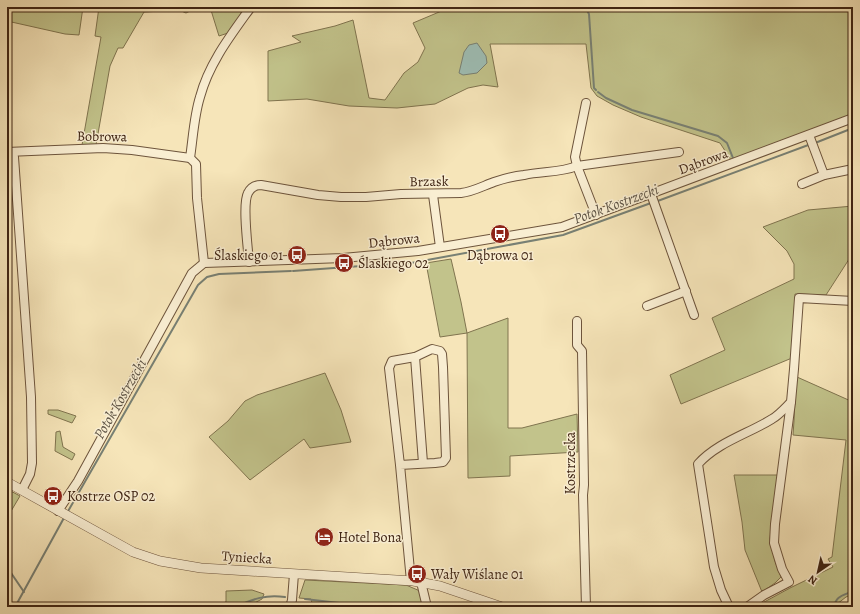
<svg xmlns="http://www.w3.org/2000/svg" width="860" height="614" font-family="Alegreya,serif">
<rect width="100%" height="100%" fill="#f6e5b9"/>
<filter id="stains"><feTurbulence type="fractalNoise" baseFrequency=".005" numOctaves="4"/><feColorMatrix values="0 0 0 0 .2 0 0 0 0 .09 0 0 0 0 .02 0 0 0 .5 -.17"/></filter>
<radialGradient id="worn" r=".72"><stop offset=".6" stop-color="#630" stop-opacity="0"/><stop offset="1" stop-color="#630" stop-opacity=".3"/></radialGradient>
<g fill="#c2c38b" stroke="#80744f">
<polygon points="7,7 83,7 79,35 65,34 7,21"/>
<polygon points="99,7 191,7 192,10 186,13 179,10 144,12 123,48 118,48 110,66 96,145 82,145 101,37 95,36"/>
<polygon points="210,7 239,7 242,15 231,32 219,36"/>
<polygon points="451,7 853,7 853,114 731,160 720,143 641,117 613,105 597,96 591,88 586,44 490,44 498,87 483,85 468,88 435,104 397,108 349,106 307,99 268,101 268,51 301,42 292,36 335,26 353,20 369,98 385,100 404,73 418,62 425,48 413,23"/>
<polygon points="853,206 853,253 826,295 795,294 792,358 681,404 670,375 725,350 712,318 794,279 794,264 787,251 763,227 808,210"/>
<polygon points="451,259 461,302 467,333 508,318 508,428 522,428 577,414 578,452 510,456 510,476 468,478 467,333 440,337 426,263"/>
<polygon points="325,373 341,410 351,442 310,448 304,439 250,480 209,437 228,421 245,401 257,395"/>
<path d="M797,377L853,402V594L846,597L837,604V607H755L790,588L833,567L828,559L832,557L846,440L793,435C795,415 794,396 797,377Z"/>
<polygon points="48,410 58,410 76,416 72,423 48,414"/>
<polygon points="60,431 63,447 75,454 72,460 55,451 56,432"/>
<polygon points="734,475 778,475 770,539 775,561 781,577 775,583 762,592 745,550 742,522"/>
<polygon points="7,489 20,496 7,518"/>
<polygon points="305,580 406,585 420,591 425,607 313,607 311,599 299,598"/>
<polygon points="252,590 264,594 262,599 247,607 210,607 226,602 226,591"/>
</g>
<polygon fill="#9ebeb5" stroke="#788074" points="477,43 486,56 487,63 477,73 463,75 459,73 464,52 469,45"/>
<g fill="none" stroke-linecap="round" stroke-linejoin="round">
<g stroke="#788074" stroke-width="2">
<polyline points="585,7 589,14 594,88 596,90"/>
<polyline points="598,92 606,98 632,110 718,136 727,143 733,158"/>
<polyline points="815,143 853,128"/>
<polyline points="655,202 811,144"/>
<polyline points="377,265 411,263 563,235 651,203"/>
<polyline points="293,271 375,265"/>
<polyline points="67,513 198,285 207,277 219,274 291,271"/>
<polyline points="7,567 24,592"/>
<polyline points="305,599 373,607"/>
<polyline points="15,607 65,516"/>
<path d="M236,607C253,599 266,594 285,597"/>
<path d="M835,607C834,596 845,595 853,591"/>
</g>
<g stroke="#6d543c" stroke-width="10">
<g id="minor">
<polyline points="586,103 575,157 577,166 596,215"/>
<polyline points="7,152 103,148 132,150 190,158"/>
<polyline points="14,157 31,397 32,463 30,474 22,490"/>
<polyline points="824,175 853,169"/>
<polyline points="802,184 824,175 809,135"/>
<polyline points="651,194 694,315"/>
<polyline points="433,195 440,247"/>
<path d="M249,262C248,248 242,204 248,193C251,187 255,185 261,185L318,195L341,197H366L401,194L461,193C472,192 483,186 494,182C503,179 514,176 524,175C542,171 560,173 577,166L679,152"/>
<path d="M204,263L197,198L196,164L190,158C193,138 194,116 200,97C209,63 231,35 251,7"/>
<polyline points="647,306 686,291"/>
<polyline points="577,321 577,345 582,351 584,485 583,495 586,607"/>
<polyline points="415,357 423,463"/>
<polyline points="400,465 389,368 392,361 415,357 432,349 440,351 442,354 443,367 446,458 443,462 435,463 400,465 411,581"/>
<polyline points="58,511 78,481 192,273 204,263 343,258 418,251 562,227 853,118"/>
<polyline points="421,582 427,607"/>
<polyline points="290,607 292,600 294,574"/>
<path d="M729,607L721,590L714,567L698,464C718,442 748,434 772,419C779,415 785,408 791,402L794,369L799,298L853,301"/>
<polyline points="747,607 764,595 789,582 782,569 774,543 775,524 791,402"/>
</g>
</g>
<g stroke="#6d543c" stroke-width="10">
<polyline id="tertiary" points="7,482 133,552 160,561 201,568 413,581 440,586 502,607"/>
</g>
<use href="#minor" stroke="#f9eed2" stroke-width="8"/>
<use href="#tertiary" stroke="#f9eed2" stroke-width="9"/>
</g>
<defs>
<g id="bus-disc" transform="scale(1)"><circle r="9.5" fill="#8f2418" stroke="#f9eed2"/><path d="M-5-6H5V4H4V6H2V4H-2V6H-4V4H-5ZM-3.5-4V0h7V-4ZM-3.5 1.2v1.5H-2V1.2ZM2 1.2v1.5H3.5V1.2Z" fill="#fff"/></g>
<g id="hotel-disc" transform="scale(1)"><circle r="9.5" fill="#8f2418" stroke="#f9eed2"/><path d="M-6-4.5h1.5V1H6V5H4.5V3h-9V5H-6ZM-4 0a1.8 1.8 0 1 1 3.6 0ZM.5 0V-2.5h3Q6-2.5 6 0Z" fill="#fff"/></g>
</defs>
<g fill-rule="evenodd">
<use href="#bus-disc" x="500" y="234"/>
<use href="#bus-disc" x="297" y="255"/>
<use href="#bus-disc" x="344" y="263"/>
<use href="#bus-disc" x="53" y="496"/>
<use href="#hotel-disc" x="324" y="537"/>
<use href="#bus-disc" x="417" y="574"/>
</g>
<g text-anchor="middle" stroke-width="3" stroke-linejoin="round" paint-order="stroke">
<g font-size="14" fill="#3f2413" stroke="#f9eed2">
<text transform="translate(102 136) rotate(1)" y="5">Bobrowa</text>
<text transform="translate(703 161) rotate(-20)" y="5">Dąbrowa</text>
<text transform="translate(429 181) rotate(-1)" y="5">Brzask</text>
<text transform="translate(394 240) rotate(-6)" y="5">Dąbrowa</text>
<text transform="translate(570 463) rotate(-90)" y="5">Kostrzecka</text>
<text transform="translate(247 557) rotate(4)" y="5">Tyniecka</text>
</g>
<g font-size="14" fill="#3f2413" stroke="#f9eed2" text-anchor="start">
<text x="283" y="260" text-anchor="end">Ślaskiego 01</text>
<text x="500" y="260" text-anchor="middle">Dąbrowa 01</text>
<text x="358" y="268">Ślaskiego 02</text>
<text x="67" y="501">Kostrze OSP 02</text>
<text x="338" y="542">Hotel Bona</text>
<text x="431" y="579">Wały Wiślane 01</text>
</g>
<g font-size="15" font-style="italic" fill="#5c5244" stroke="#f9eed2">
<text transform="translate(616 204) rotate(-20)" y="5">Potok Kostrzecki</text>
<text transform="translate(120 399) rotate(-60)" y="5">Potok Kostrzecki</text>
</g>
</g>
<rect width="860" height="614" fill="none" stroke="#f6e5b9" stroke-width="24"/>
<rect x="8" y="8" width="844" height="598" fill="none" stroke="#3f2413" stroke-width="2"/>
<rect x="12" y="12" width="836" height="590" fill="none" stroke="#3f2413"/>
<g transform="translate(818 572) rotate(214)" stroke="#f9eed2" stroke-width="3" paint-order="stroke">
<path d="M0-3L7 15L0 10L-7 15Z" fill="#3f2413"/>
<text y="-6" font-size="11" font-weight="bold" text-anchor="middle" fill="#3f2413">N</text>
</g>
<rect width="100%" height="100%" filter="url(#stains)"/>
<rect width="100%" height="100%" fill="url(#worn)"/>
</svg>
